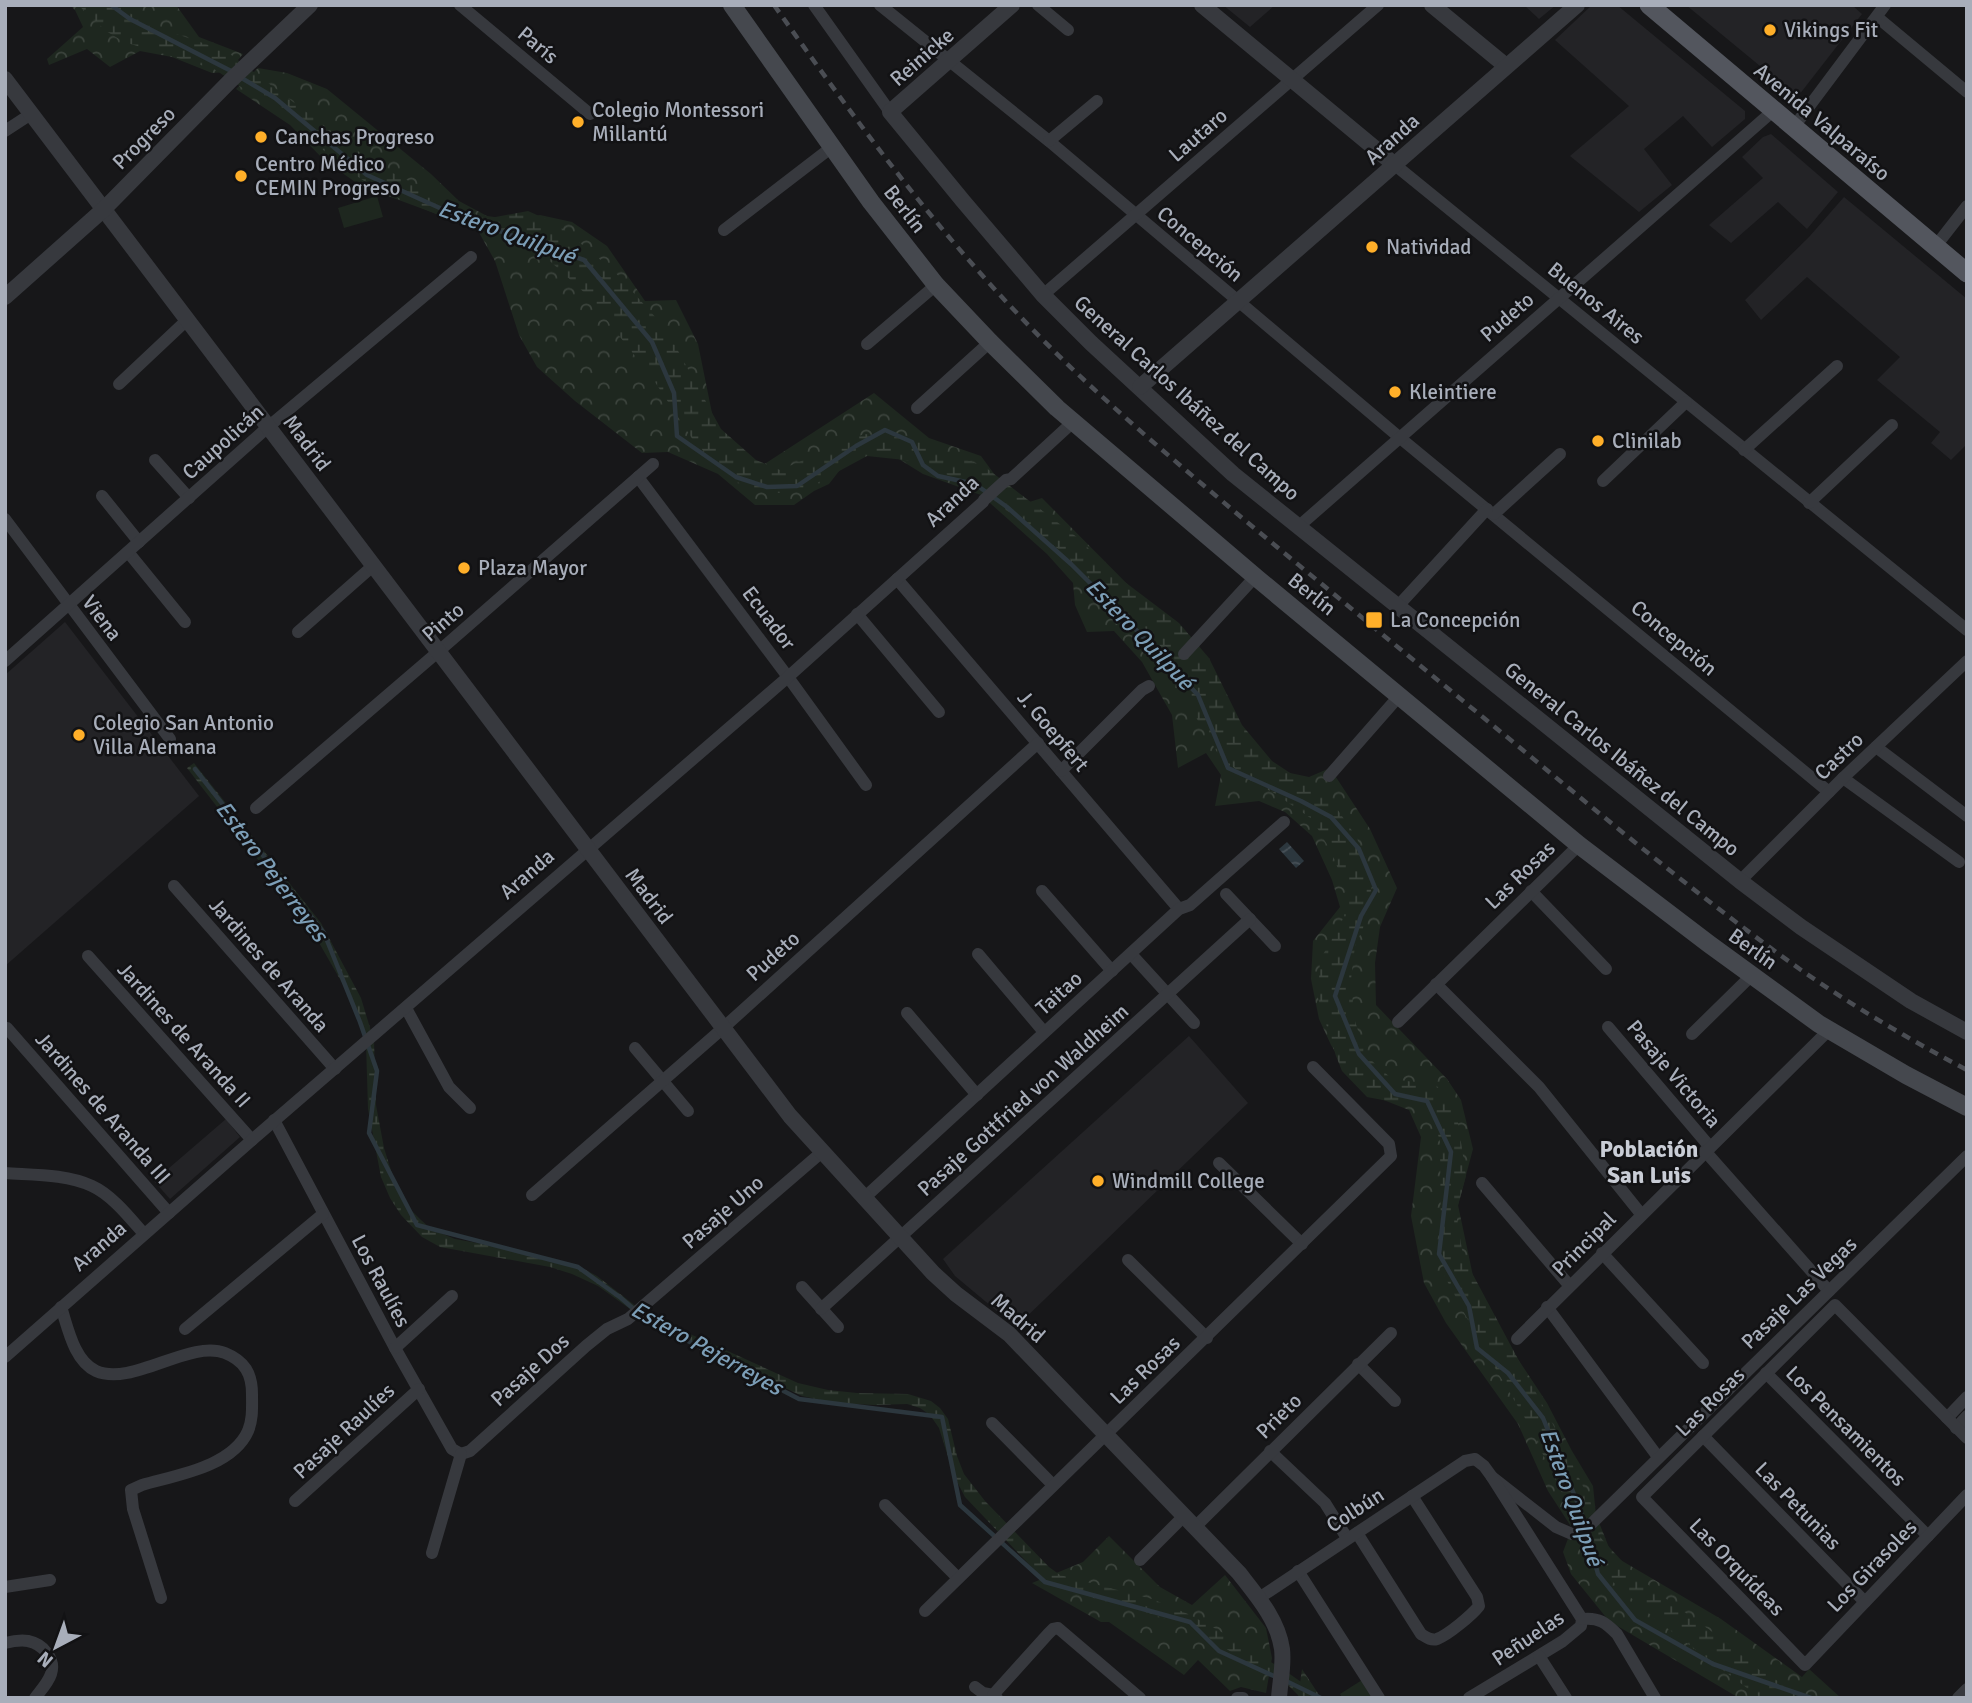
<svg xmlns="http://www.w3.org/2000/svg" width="1972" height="1703" font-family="Signika,sans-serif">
<defs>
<pattern id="forest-crowns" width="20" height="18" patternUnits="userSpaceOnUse" patternTransform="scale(1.75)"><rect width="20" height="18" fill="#1e271f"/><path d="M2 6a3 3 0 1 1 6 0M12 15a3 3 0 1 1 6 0" fill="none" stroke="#3c443d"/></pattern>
<pattern id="wetland-marsh" width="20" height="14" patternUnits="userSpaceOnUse" patternTransform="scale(1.75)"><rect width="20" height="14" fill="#1e271f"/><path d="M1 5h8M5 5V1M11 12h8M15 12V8" fill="none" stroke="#3c443d"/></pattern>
<pattern id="water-waves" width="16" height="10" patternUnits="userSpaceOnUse" patternTransform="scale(1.75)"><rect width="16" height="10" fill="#2c373e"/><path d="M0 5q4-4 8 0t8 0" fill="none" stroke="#485158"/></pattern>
</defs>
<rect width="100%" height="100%" fill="#171719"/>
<g fill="#232326">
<polygon points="1223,5 1275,5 1250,27"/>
<polygon points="1524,5 1556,5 1539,19"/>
<polygon points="1592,5 1617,5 1745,111 1745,119 1712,147 1683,116 1644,149 1672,185 1639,212 1570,156 1629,106 1555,40"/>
<polygon points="1686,5 1852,5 1862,14 1799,95 1795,95"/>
<polygon points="1771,134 1838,192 1807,229 1778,202 1731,243 1709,225 1763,178 1742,157 1763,137"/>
<polygon points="1844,197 1967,299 1967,444 1951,460 1931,443 1940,432 1877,380 1900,357 1807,277 1761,320 1745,300 1809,237"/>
<polygon points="65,622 199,796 5,966 5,675"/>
<polygon points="1189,1036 1248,1103 1016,1327 955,1276 943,1259"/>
<polygon points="226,1119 240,1137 170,1199 154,1181"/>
</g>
<g fill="url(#forest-crowns)">
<polygon points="70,5 176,5 199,37 243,54 228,72 212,73 172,57 140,51 110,67 87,49 49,65 47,59 83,27 75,10"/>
<polygon points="258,68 287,73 327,89 431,174 459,201 487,216 515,220 540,215 572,222 607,246 645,301 676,300 698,344 713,418 734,458 763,465 874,393 929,438 981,456 1000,482 1026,503 1042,498 1153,610 1253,765 1309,777 1330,768 1370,829 1397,888 1380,927 1375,963 1376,1005 1447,1079 1461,1100 1473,1149 1458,1205 1473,1276 1504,1338 1547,1403 1572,1451 1593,1486 1596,1515 1612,1555 1721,1619 1802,1677 1809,1669 1841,1698 1739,1698 1609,1621 1571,1574 1563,1552 1572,1528 1548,1491 1518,1424 1446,1323 1424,1283 1411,1216 1421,1137 1409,1110 1376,1097 1351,1077 1331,1045 1319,1019 1311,979 1313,941 1340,907 1332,880 1312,836 1285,812 1259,801 1215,806 1221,775 1206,753 1178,768 1172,715 1142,662 1114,631 1087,632 1075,605 1073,583 1047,554 981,495 923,474 894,456 865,452 843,466 829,484 814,491 794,505 755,505 718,474 668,452 642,453 575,401 537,367 519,335 495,261 477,229 361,186 325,161 290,125 236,89"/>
<polygon points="1109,1536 1160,1587 1192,1605 1225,1575 1266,1628 1272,1658 1266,1693 1241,1687 1230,1691 1198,1660 1184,1675 1109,1622 1101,1622 1032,1583 1083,1562"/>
<polygon points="1302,1669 1321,1698 1298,1698"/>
</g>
<g fill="url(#wetland-marsh)">
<polygon points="78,5 120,5 136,17 165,30 226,51 375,164 485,219 528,211 557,224 614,271 666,329 721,429 756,460 780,470 864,434 913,439 985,467 1078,538 1113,573 1179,623 1209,658 1242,725 1272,761 1331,800 1357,838 1372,885 1364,926 1355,946 1351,979 1354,1018 1362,1043 1372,1061 1392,1079 1436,1085 1456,1109 1466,1176 1456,1213 1463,1256 1558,1434 1591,1503 1599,1536 1633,1573 1669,1601 1725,1641 1758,1669 1806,1698 1762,1698 1755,1694 1659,1622 1614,1583 1588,1546 1526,1420 1482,1346 1445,1277 1441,1237 1440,1142 1433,1116 1421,1104 1388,1101 1367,1097 1342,1071 1336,1056 1318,998 1320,960 1344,917 1346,890 1332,853 1312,819 1274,793 1244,777 1217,752 1197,719 1179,672 1156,640 1065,554 974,486 929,467 905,460 867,456 806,489 783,493 763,492 739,483 695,443 653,379 588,296 551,262 536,253 476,231 375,188 349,171 268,105 214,69 124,42 106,31"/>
<polygon points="194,763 321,923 361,998 374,1041 376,1105 384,1148 394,1180 400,1194 409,1208 421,1220 431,1229 455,1239 526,1252 582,1268 597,1276 646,1314 798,1383 828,1390 857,1393 908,1394 931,1401 940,1408 948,1419 957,1456 964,1474 985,1501 1049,1567 1060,1575 1152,1599 1188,1614 1218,1630 1284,1670 1304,1684 1315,1698 1301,1698 1289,1686 1257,1668 1196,1630 1149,1613 1060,1589 1042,1578 965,1497 954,1476 939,1428 930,1415 920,1408 907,1404 874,1405 834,1403 802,1396 655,1327 598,1286 572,1274 550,1267 440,1247 422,1237 401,1215 390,1198 381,1177 368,1109 366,1043 362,1025 349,995 310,927 187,768"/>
</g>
<g fill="#1e271f">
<polygon points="377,196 383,217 344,228 338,208"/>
<polygon points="1362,1680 1373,1698 1342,1698 1340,1694"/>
</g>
<polygon fill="url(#water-waves)" points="1287,842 1304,861 1296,868 1279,849"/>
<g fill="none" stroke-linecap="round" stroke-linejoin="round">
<g stroke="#2c373e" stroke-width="4.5">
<polyline points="111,5 130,19 233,72"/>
<polyline points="240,77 275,98 367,175 464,219 584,260 652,342 674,393 677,436 736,477 767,487 797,486 856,446 885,430 912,442 923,465 938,476 975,484 1007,507 1071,564 1120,613 1198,695 1228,768 1301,801 1331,817 1359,849 1376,890 1361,916 1335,996 1359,1054 1395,1094 1427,1101 1451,1152 1439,1254 1469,1306 1477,1348 1508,1373 1543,1418 1580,1509 1598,1574 1635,1620 1713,1664 1811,1698"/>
<polyline points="195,769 324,933 360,1022 377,1071 369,1133 417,1225 578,1267 621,1298 644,1318 799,1399 942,1417 960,1505 1045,1582 1190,1622 1219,1651 1278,1678"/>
<polyline points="1286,1681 1321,1698"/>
</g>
<g stroke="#37393e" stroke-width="12">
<polyline points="460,5 590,114"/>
<polyline points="814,5 890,112"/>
<polyline points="880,5 1049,141 1399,437 1829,792"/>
<polyline points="1038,5 1068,30"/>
<polyline points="1877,17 1967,92"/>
<polyline points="1793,128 1885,5"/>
<polyline points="5,131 31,114"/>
<polyline points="1049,141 1097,101"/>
<polyline points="1395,165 1967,630"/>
<polyline points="724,230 832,147"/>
<polyline points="1935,247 1967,206"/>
<polyline points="1043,295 1378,5"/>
<polyline points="867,344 936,285"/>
<polyline points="119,384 187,320"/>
<polyline points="917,408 990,342"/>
<polyline points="1744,450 1837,366"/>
<polyline points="155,460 189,498"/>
<polyline points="638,477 788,677 866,785"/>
<polyline points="1603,481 1686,402"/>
<polyline points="102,496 139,542"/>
<polyline points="1809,503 1892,425"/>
<polyline points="1494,514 1560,454"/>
<polyline points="5,519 170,739"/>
<polyline points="1298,527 1773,111"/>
<polyline points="128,552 185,622"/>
<polyline points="897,579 1179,909"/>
<polyline points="1398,606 1487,509"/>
<polyline points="857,614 939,712"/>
<polyline points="298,632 374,565"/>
<polyline points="1184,654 1255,577"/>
<polyline points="5,661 268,427 471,257"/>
<polyline points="1876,747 1967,816"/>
<polyline points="1061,771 1142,690 1149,686"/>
<polyline points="1329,776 1400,695"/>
<polyline points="1843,778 1959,862"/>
<polyline points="256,808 439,651 653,464"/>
<polyline points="1740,881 1843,778 1967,661"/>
<polyline points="174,886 335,1069"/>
<polyline points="1042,891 1112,971"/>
<polyline points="1531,891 1606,969"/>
<polyline points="1226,894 1275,946"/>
<polyline points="978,954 1044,1032"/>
<polyline points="1131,954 1194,1023"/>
<polyline points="88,956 252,1140"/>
<polyline points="1436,984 1539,1087 1641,1214"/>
<polyline points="406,1008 449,1087 470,1108"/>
<polyline points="907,1013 977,1095"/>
<polyline points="1398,1022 1579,845"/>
<polyline points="1608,1027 1710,1147"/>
<polyline points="7,1028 169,1213"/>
<polyline points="1692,1034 1751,976"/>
<polyline points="635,1048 688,1111"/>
<polyline points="274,1120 395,1348 452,1449 461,1454"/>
<polyline points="1705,1151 1829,1291"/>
<polyline points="1219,1163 1302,1244"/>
<path d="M5,1173C33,1175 66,1174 92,1186C112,1195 130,1218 144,1234"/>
<polyline points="1482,1183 1569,1285"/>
<polyline points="532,1195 722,1029 1038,743"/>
<polyline points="863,1199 1179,909 1190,905 1284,822"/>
<polyline points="1602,1253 1703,1363"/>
<polyline points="1128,1260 1207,1338"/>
<polyline points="802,1287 838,1327"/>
<path d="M61,1307C68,1328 74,1361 96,1371C132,1387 190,1339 225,1353C245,1361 252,1374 252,1394C252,1407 253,1419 248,1431C232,1467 176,1475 142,1485L131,1490L133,1509L161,1598"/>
<polyline points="1547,1307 1658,1457"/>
<polyline points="821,1309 1250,919"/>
<polyline points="185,1329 323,1214"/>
<polyline points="1517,1339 1829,1030"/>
<polyline points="395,1348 452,1296"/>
<polyline points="5,1357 252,1140 788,677 983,502 984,500 1006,480 1011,479 1073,422"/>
<polyline points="1358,1364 1395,1401"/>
<polyline points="1766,1373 1928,1536"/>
<polyline points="1947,1418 1967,1397"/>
<polyline points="992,1423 1053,1485"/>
<polyline points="1956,1428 1967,1416"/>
<polyline points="1703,1436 1865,1602"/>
<polyline points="1967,1438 1835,1305 1642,1497 1805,1665 1967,1495"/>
<polyline points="1270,1451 1325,1503 1347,1538"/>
<polyline points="461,1454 470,1451 586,1346 607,1329 628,1319 822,1152"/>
<polyline points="1492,1477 1556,1527 1572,1534 1586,1529 1967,1156"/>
<polyline points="295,1501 419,1389"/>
<polyline points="885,1505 958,1578"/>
<polyline points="1195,1527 1391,1333"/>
<path d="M1357,1533L1421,1634C1426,1637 1431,1641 1437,1639C1448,1635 1472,1615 1479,1606L1477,1597L1412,1496"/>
<polyline points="432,1553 461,1454"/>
<polyline points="1140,1560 1184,1516"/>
<polyline points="1298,1571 1379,1698"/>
<polyline points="5,1587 50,1580"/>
<polyline points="1259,1598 1465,1461 1475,1459 1484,1466 1492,1477 1582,1619 1581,1626 1563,1641 1469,1698"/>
<polyline points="925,1611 1391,1156 1389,1144 1313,1067"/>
<path d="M1582,1619C1599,1617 1606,1623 1617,1634L1655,1698"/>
<path d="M5,1643C13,1641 21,1640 28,1641C43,1644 56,1659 51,1674C48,1683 41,1690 35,1698"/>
<polyline points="1539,1656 1566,1698"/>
<polyline points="975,1687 983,1693 993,1695"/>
<polyline points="997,1698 993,1695 1048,1634 1053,1629 1058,1628 1140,1698"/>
<polyline points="1237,1698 1243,1698"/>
<polyline points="1958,1698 1967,1689"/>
</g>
<g stroke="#37393e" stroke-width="16">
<polyline points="1012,5 890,112 963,201 1043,295 1091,343 1233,474 1740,881 1801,927 1911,1001 1967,1032"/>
<polyline points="1202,5 1395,165"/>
<polyline points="1432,5 1506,66"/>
<path d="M5,79L790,1116L933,1273L956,1294L1009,1334L1239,1573C1257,1596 1278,1620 1282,1649C1284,1665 1280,1682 1279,1698"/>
<polyline points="5,297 104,209 231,80 310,5"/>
<polyline points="1140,387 1577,5"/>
</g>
<polyline stroke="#45484e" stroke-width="18" points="732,5 871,202 936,285 990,342 1057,408 1258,579 1579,845 1709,944 1819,1024 1906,1075 1967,1107"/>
<polyline stroke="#53565e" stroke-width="19" points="1649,5 1967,273"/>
<path stroke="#4a4d53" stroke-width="4.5" stroke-dasharray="9 7" stroke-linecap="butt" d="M774,5C849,111 925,216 1014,310C1084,385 1163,451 1241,517C1324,586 1407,655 1490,723C1592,807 1693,893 1801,970C1853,1006 1910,1040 1967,1070"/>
</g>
<g fill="#ffaf29" stroke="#121214" stroke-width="2.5">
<circle cx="1770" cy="30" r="7"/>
<circle cx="578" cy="122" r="7"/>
<circle cx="261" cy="137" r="7"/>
<circle cx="241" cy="176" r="7"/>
<circle cx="1372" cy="247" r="7"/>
<circle cx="1395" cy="392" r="7"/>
<circle cx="1598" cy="441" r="7"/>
<circle cx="464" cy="568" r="7"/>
<rect x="1365" y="611" width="18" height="18" rx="3.5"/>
<circle cx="79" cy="735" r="7"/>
<circle cx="1098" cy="1181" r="7"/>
</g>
<g text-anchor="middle" stroke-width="5" stroke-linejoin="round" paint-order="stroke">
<g font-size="21" fill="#a8aeba" stroke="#121214" text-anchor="start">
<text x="1784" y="37">Vikings Fit</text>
<text x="592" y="117">Colegio Montessori<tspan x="592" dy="24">Millantú</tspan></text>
<text x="275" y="144">Canchas Progreso</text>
<text x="255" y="171">Centro Médico<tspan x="255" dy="24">CEMIN Progreso</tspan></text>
<text x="1386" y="254">Natividad</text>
<text x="1409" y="399">Kleintiere</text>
<text x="1612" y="448">Clinilab</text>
<text x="478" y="575">Plaza Mayor</text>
<text x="1390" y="627">La Concepción</text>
<text x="93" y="730">Colegio San Antonio<tspan x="93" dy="24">Villa Alemana</tspan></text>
<text x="1112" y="1188">Windmill College</text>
</g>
<g font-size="21" fill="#a8aeba" stroke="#121214">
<text transform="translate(538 45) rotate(40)" y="7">París</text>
<text transform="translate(922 57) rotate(-41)" y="7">Reinicke</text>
<text transform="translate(1822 122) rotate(40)" y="7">Avenida Valparaíso</text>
<text transform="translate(1198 135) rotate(-41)" y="7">Lautaro</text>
<text transform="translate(144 138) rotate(-45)" y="7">Progreso</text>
<text transform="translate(1392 139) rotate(-42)" y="7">Aranda</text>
<text transform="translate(905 209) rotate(52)" y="7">Berlín</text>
<text transform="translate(1200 244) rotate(40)" y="7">Concepción</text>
<text transform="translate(1596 303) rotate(39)" y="7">Buenos Aires</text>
<text transform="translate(1507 317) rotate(-41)" y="7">Pudeto</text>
<text transform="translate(1187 398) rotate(42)" y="7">General Carlos Ibáñez del Campo</text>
<text transform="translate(223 442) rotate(-42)" y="7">Caupolicán</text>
<text transform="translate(307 443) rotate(53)" y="7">Madrid</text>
<text transform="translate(952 501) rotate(-43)" y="7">Aranda</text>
<text transform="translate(1312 594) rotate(39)" y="7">Berlín</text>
<text transform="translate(102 618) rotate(53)" y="7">Viena</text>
<text transform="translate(769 618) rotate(53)" y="7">Ecuador</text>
<text transform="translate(443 622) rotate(-41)" y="7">Pinto</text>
<text transform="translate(1674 638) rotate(40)" y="7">Concepción</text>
<text transform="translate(1053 731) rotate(50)" y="7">J. Goepfert</text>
<text transform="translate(1839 756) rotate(-44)" y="7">Castro</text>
<text transform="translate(1622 759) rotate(39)" y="7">General Carlos Ibáñez del Campo</text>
<text transform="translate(527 874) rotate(-41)" y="7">Aranda</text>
<text transform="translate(1520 875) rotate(-44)" y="7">Las Rosas</text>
<text transform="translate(649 896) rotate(53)" y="7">Madrid</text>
<text transform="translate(1753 949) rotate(36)" y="7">Berlín</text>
<text transform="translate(773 956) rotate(-42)" y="7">Pudeto</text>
<text transform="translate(269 965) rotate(49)" y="7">Jardines de Aranda</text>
<text transform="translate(1059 993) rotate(-42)" y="7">Taitao</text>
<text transform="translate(184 1035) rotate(48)" y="7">Jardines de Aranda II</text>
<text transform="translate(1674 1074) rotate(50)" y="7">Pasaje Victoria</text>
<text transform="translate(1023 1100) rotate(-42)" y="7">Pasaje Gottfried von Waldheim</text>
<text transform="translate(103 1108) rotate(49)" y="7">Jardines de Aranda III</text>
<text transform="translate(723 1212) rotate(-41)" y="7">Pasaje Uno</text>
<text transform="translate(1584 1244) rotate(-45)" y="7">Principal</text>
<text transform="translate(99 1246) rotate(-41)" y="7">Aranda</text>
<text transform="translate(381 1281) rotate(62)" y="7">Los Raulíes</text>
<text transform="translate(1799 1293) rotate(-44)" y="7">Pasaje Las Vegas</text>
<text transform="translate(1018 1318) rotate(41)" y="7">Madrid</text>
<text transform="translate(530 1370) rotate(-42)" y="7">Pasaje Dos</text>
<text transform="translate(1145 1370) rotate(-44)" y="7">Las Rosas</text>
<text transform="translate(1710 1402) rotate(-45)" y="7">Las Rosas</text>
<text transform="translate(1279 1416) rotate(-45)" y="7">Prieto</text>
<text transform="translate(1846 1426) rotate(45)" y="7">Los Pensamientos</text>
<text transform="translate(344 1431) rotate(-43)" y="7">Pasaje Raulíes</text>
<text transform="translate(1798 1506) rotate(46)" y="7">Las Petunias</text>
<text transform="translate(1355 1510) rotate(-33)" y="7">Colbún</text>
<text transform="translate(1872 1566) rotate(-46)" y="7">Los Girasoles</text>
<text transform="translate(1737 1567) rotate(46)" y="7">Las Orquídeas</text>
<text transform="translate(1528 1638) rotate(-34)" y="7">Peñuelas</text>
</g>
<g font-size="23" font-style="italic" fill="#7c9eb7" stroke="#121214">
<text transform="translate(507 232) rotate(20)" y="8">Estero Quilpué</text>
<text transform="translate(1140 634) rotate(46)" y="8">Estero Quilpué</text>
<text transform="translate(272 871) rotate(53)" y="8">Estero Pejerreyes</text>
<text transform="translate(707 1348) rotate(29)" y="8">Estero Pejerreyes</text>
<text transform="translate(1572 1497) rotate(70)" y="8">Estero Quilpué</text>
</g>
<g font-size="23" font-weight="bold" fill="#c9cdd6" stroke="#121214">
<text x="1649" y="1157">Población<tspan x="1649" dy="26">San Luis</tspan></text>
</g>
</g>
<rect width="1972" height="1703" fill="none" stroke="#a8aeba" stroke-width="14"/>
<g transform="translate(56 1647) rotate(221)" stroke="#121214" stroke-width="5" paint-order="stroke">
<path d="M0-5L12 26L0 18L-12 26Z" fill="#a8aeba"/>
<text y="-10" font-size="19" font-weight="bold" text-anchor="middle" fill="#a8aeba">N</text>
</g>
</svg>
